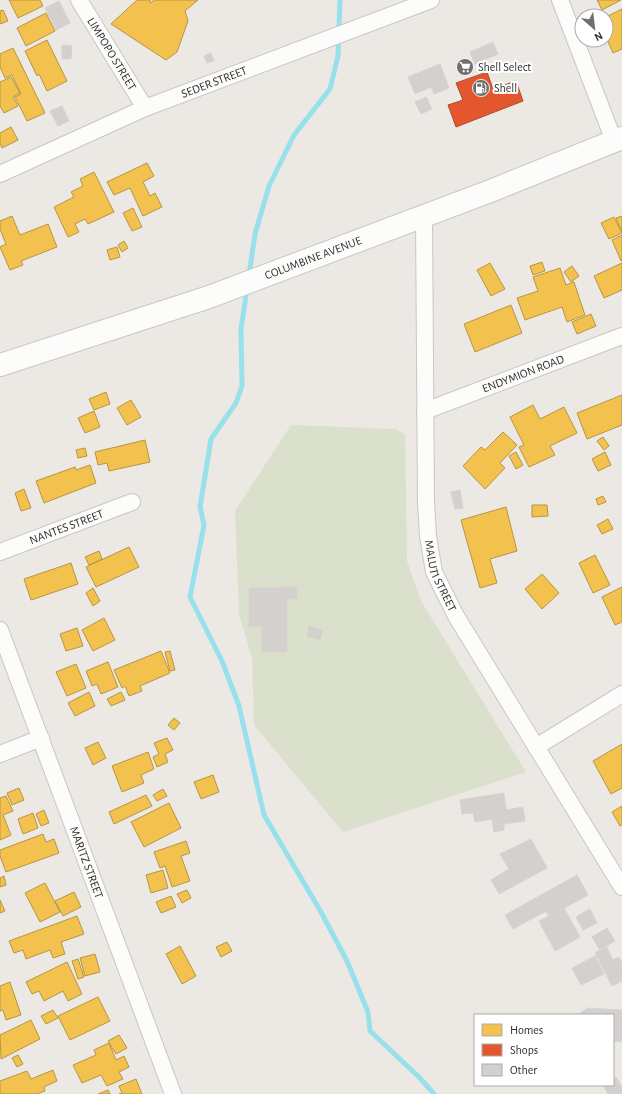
<svg xmlns="http://www.w3.org/2000/svg" width="622" height="1094" font-family="'Alegreya Sans',sans-serif">
<rect width="100%" height="100%" fill="#ece8e4"/>
<polygon fill="#dae0cc" points="291,425 396,429 405,435 407,561 421,601 526,772 343,832 254,725 252,658 239,614 235,511"/>
<g fill="#f2c14e" stroke="#b79544">
<polygon points="9,0 40,0 43,6 18,18"/>
<polygon points="137,0 150,0 151,3 154,0 198,0 185,11 188,21 177,52 166,60 111,24"/>
<polygon points="597,0 621,0 602,10"/>
<polygon points="622,9 622,49 613,53 606,37 606,29 610,27 606,17"/>
<polygon points="3,10 8,21 0,24 0,11"/>
<polygon points="46,13 55,31 26,46 17,28"/>
<polygon points="47,40 67,81 47,91 39,74 37,76 25,51"/>
<polygon points="13,48 45,113 27,121 15,97 21,94 12,75 5,78 0,67 0,54"/>
<polygon points="11,77 20,93 13,97 18,106 4,113 0,106 0,82"/>
<polygon points="11,127 18,140 2,148 0,143 0,133"/>
<polygon points="147,163 154,176 143,182 150,196 155,193 162,207 143,216 130,188 114,195 107,182"/>
<polygon points="94,172 114,212 88,224 85,219 75,224 79,232 68,237 54,207 74,197 71,192 83,186 80,179"/>
<polygon points="133,208 142,227 132,231 123,213"/>
<polygon points="12,216 20,235 48,224 57,247 21,261 23,265 10,270 0,247 6,244 0,229 0,221"/>
<polygon points="622,216 622,233 616,218"/>
<polygon points="614,217 622,233 609,239 601,223"/>
<polygon points="622,235 622,261 621,261 612,240"/>
<polygon points="124,241 128,248 122,252 118,245"/>
<polygon points="117,247 120,257 110,260 107,250"/>
<polygon points="542,262 545,271 533,275 530,266"/>
<polygon points="490,263 505,289 491,296 477,270"/>
<polygon points="622,263 622,290 604,298 594,276"/>
<polygon points="572,266 579,276 571,282 564,272"/>
<polygon points="560,268 566,285 574,282 585,315 567,322 562,307 525,320 517,298 538,291 533,277"/>
<polygon points="511,305 522,333 475,352 464,324"/>
<polygon points="591,314 596,326 577,334 572,322"/>
<polygon points="106,392 110,404 94,410 89,399"/>
<polygon points="622,395 622,425 587,439 577,413"/>
<polygon points="131,400 141,417 127,425 117,408"/>
<polygon points="533,405 540,419 564,407 577,433 550,446 555,455 529,467 519,447 524,445 510,417"/>
<polygon points="94,411 100,427 85,433 78,418"/>
<polygon points="503,432 517,445 500,463 505,468 485,489 463,466 481,447 485,450"/>
<polygon points="603,437 609,446 604,450 597,441"/>
<polygon points="145,440 150,462 109,471 107,463 98,465 95,452"/>
<polygon points="85,448 87,456 78,458 76,450"/>
<polygon points="516,452 523,465 516,469 509,456"/>
<polygon points="605,452 611,465 598,471 592,459"/>
<polygon points="90,465 96,483 44,503 36,481 75,467 76,470"/>
<polygon points="24,489 31,508 21,511 15,493"/>
<polygon points="603,496 606,502 598,505 596,499"/>
<polygon points="532,505 547,505 548,516 532,517"/>
<polygon points="506,507 517,551 490,559 497,583 480,588 461,520"/>
<polygon points="608,519 613,529 602,534 597,525"/>
<polygon points="129,547 139,567 96,587 86,567"/>
<polygon points="99,551 102,559 89,565 85,557"/>
<polygon points="595,555 610,585 593,593 579,563"/>
<polygon points="71,563 78,584 31,600 24,579"/>
<polygon points="542,574 559,593 542,609 525,589"/>
<polygon points="622,587 622,622 615,625 602,597"/>
<polygon points="93,588 100,601 93,606 86,593"/>
<polygon points="104,618 115,640 93,651 82,630"/>
<polygon points="77,628 83,646 66,651 60,634"/>
<polygon points="161,651 170,673 140,686 142,691 129,696 125,686 122,688 114,670"/>
<polygon points="170,651 175,670 170,671 165,652"/>
<polygon points="108,662 118,687 101,694 97,684 92,686 86,671"/>
<polygon points="76,664 86,688 67,696 56,672"/>
<polygon points="89,692 95,706 75,716 68,703"/>
<polygon points="121,692 125,700 111,706 107,699"/>
<polygon points="174,718 180,723 174,730 168,725"/>
<polygon points="167,738 173,750 165,754 168,762 157,767 153,757 159,754 154,743"/>
<polygon points="98,742 106,758 93,765 85,748"/>
<polygon points="622,744 622,788 611,794 593,761"/>
<polygon points="148,752 154,769 141,775 144,783 122,792 112,766"/>
<polygon points="213,775 219,792 201,799 194,782"/>
<polygon points="19,788 24,800 12,805 7,793"/>
<polygon points="163,789 167,796 157,801 153,795"/>
<polygon points="146,795 152,806 114,824 109,812"/>
<polygon points="6,796 13,811 3,815 11,835 0,840 0,798"/>
<polygon points="169,803 181,828 144,847 131,822"/>
<polygon points="622,806 622,825 620,826 612,812"/>
<polygon points="44,810 49,823 41,826 36,814"/>
<polygon points="33,813 38,828 23,834 18,819"/>
<polygon points="43,834 46,842 54,839 59,853 6,872 0,856 0,850"/>
<polygon points="186,841 190,853 181,856 190,881 172,887 165,866 160,868 154,852"/>
<polygon points="163,870 168,888 151,893 146,875"/>
<polygon points="4,876 6,885 0,887 0,878"/>
<polygon points="45,883 60,912 40,922 25,893"/>
<polygon points="187,890 191,898 182,903 177,894"/>
<polygon points="74,892 81,907 63,916 55,901"/>
<polygon points="171,896 176,907 161,913 156,902"/>
<polygon points="0,900 5,911 0,913"/>
<polygon points="77,916 84,934 61,942 65,954 53,958 50,950 26,959 23,950 14,953 9,941"/>
<polygon points="227,942 232,951 221,957 216,947"/>
<polygon points="180,946 196,976 182,984 166,954"/>
<polygon points="95,954 100,972 85,976 80,958"/>
<polygon points="78,959 84,977 78,979 72,961"/>
<polygon points="67,962 82,994 68,1001 63,991 44,1001 39,991 32,994 26,982"/>
<polygon points="10,982 21,1015 6,1020 3,1010 0,1011 0,986"/>
<polygon points="98,997 110,1021 70,1040 58,1016"/>
<polygon points="53,1010 58,1018 46,1024 41,1016"/>
<polygon points="31,1020 40,1039 1,1059 0,1035"/>
<polygon points="119,1035 127,1048 116,1054 108,1041"/>
<polygon points="109,1043 116,1060 124,1056 129,1067 119,1072 123,1079 107,1086 101,1075 82,1083 73,1065 96,1055 94,1050"/>
<polygon points="18,1055 23,1064 17,1067 12,1058"/>
<polygon points="53,1070 57,1081 44,1087 45,1091 37,1094 0,1094 0,1081 27,1071 31,1079"/>
<polygon points="136,1079 142,1094 119,1094 122,1093 119,1086"/>
<polygon points="108,1090 110,1094 98,1094"/>
</g>
<polygon fill="#e4572e" stroke="#ad4b2e" points="487,72 493,89 516,81 523,101 456,127 448,105 463,100 456,83"/>
<g fill="none" stroke-linecap="round" stroke-linejoin="round">
<g stroke="#98e0ec" stroke-width="5">
<polyline points="249,275 255,234 269,186 294,135 330,89 338,56 340,0"/>
<polyline points="247,289 241,329 242,386 236,403 211,439 200,507 204,525 190,597 222,661 239,706 264,815 321,912 347,961 368,1012 370,1031 420,1078 434,1094"/>
</g>
</g>
<g fill="#d3d0cd" stroke="#d7d4d0">
<polygon points="59,1 70,23 56,30 45,8"/>
<polygon points="493,42 498,54 475,64 470,52"/>
<polygon points="62,45 72,46 71,59 62,59"/>
<polygon points="211,53 214,61 207,63 204,56"/>
<polygon points="440,64 449,88 434,94 431,87 415,94 408,77"/>
<polygon points="426,97 432,109 421,114 415,102"/>
<polygon points="62,106 69,121 58,126 50,111"/>
<polygon points="460,490 463,508 455,509 451,492"/>
<polygon points="297,587 297,599 287,599 287,652 262,652 262,626 249,627 249,588"/>
<polygon points="309,626 323,630 320,640 307,636"/>
<polygon points="504,793 506,810 523,807 525,821 504,824 504,830 494,832 492,819 475,822 473,813 462,814 460,800"/>
<polygon points="531,839 547,868 499,894 491,880 509,869 500,854"/>
<polygon points="577,875 588,895 564,908 580,937 555,951 539,921 549,916 546,911 513,929 505,915"/>
<polygon points="590,909 597,923 583,930 576,917"/>
<polygon points="607,928 615,941 600,950 592,937"/>
<polygon points="607,947 613,960 619,957 622,963 622,981 612,986 595,953"/>
<polygon points="595,956 604,974 581,985 572,968"/>
<polygon points="588,1008 622,1010 622,1042 613,1041 613,1015 577,1015"/>
<polygon points="616,1077 622,1087 622,1094 608,1094 603,1085 613,1085 613,1079"/>
</g>
<g fill="none" stroke-linecap="round" stroke-linejoin="round">
<g stroke="#c8c7c7" stroke-width="18">
<g id="street">
<path id="s1" d="M79,0L145,108"/>
<polyline points="560,0 614,141"/>
<path id="s2" d="M0,174L145,108L431,0"/>
<path id="s3" d="M424,217L426,503L428,536L434,572L456,616L622,887"/>
<path id="s4" d="M425,411L622,336"/>
<path id="s5" d="M0,552L132,502"/>
<path id="s6" d="M0,630L173,1094"/>
<polyline points="536,747 622,694"/>
<polyline points="0,754 41,738"/>
</g>
</g>
<g stroke="#c8c7c7" stroke-width="24">
<g id="secondary">
<path id="s7" d="M0,365L209,297L493,190L622,138"/>
</g>
</g>
<use href="#street" stroke="#fcfcfb" stroke-width="16"/>
<use href="#secondary" stroke="#fcfcfb" stroke-width="22"/>
</g>
<defs>
<g id="supermarket-disc" transform="scale(0.9)"><circle r="9.5" fill="#706f6e" stroke="#fff"/><path d="M-6-5.5h2.5l.6 2H6L4.5 2H-2.5L-4.4-4H-6ZM-1.5 3.2a1.3 1.3 0 1 0 .1 0ZM3 3.2a1.3 1.3 0 1 0 .1 0Z" fill="#fff"/></g>
<g id="fuel-disc" transform="scale(0.9)"><circle r="9.5" fill="#706f6e" stroke="#fff"/><path d="M-5.5-6h7V0h2V4h1.3V-2.5L3-4.5l.8-.8L6-3V5H2.5V1h-1V6h-7ZM-4.2-4.7v3.2H.2V-4.7Z" fill="#fff"/></g>
</defs>
<g fill-rule="evenodd">
<use href="#supermarket-disc" x="465" y="67"/>
<use href="#fuel-disc" x="481" y="88"/>
</g>
<g text-anchor="middle" stroke-width="4" stroke-linejoin="round" paint-order="stroke">
<g font-size="12" fill="#2e2e2e" stroke="#fff">
<text dy="4" stroke="none"><textPath href="#s1" startOffset="63">LIMPOPO STREET</textPath></text>
<text dy="4" stroke="none"><textPath href="#s2" startOffset="233">SEDER STREET</textPath></text>
<text dy="4" stroke="none"><textPath href="#s7" startOffset="331">COLUMBINE AVENUE</textPath></text>
<text dy="4" stroke="none"><textPath href="#s4" startOffset="105">ENDYMION ROAD</textPath></text>
<text dy="4" stroke="none"><textPath href="#s5" startOffset="71">NANTES STREET</textPath></text>
<text dy="4" stroke="none"><textPath href="#s3" startOffset="361">MALUTI STREET</textPath></text>
<text dy="4" stroke="none"><textPath href="#s6" startOffset="248">MARITZ STREET</textPath></text>
</g>
<g font-size="12" fill="#2e2e2e" stroke="#fff" text-anchor="start">
<text x="478" y="71">Shell Select</text>
<text x="494" y="92">Shell</text>
</g>
</g>
<rect x="474" y="1014" width="140" height="72" fill="#ffffff" stroke="#ababab"/>
<rect x="482" y="1024" width="20" height="12" fill="#f2c14e" stroke="#ababab"/>
<text x="510" y="1034" font-size="12" fill="#2e2e2e">Homes</text>
<rect x="482" y="1044" width="20" height="12" fill="#e4572e" stroke="#ababab"/>
<text x="510" y="1054" font-size="12" fill="#2e2e2e">Shops</text>
<rect x="482" y="1064" width="20" height="12" fill="#d3d0cd" stroke="#ababab"/>
<text x="510" y="1074" font-size="12" fill="#2e2e2e">Other</text>
<g transform="translate(594 28) rotate(152)"><circle r="19" fill="#ffffff" stroke="#ababab"/>
<path d="M0-3L7 15L0 10L-7 15Z" fill="#706f6e"/>
<text y="-6" font-size="11" font-weight="bold" text-anchor="middle" fill="#2e2e2e">N</text>
</g>
</svg>
